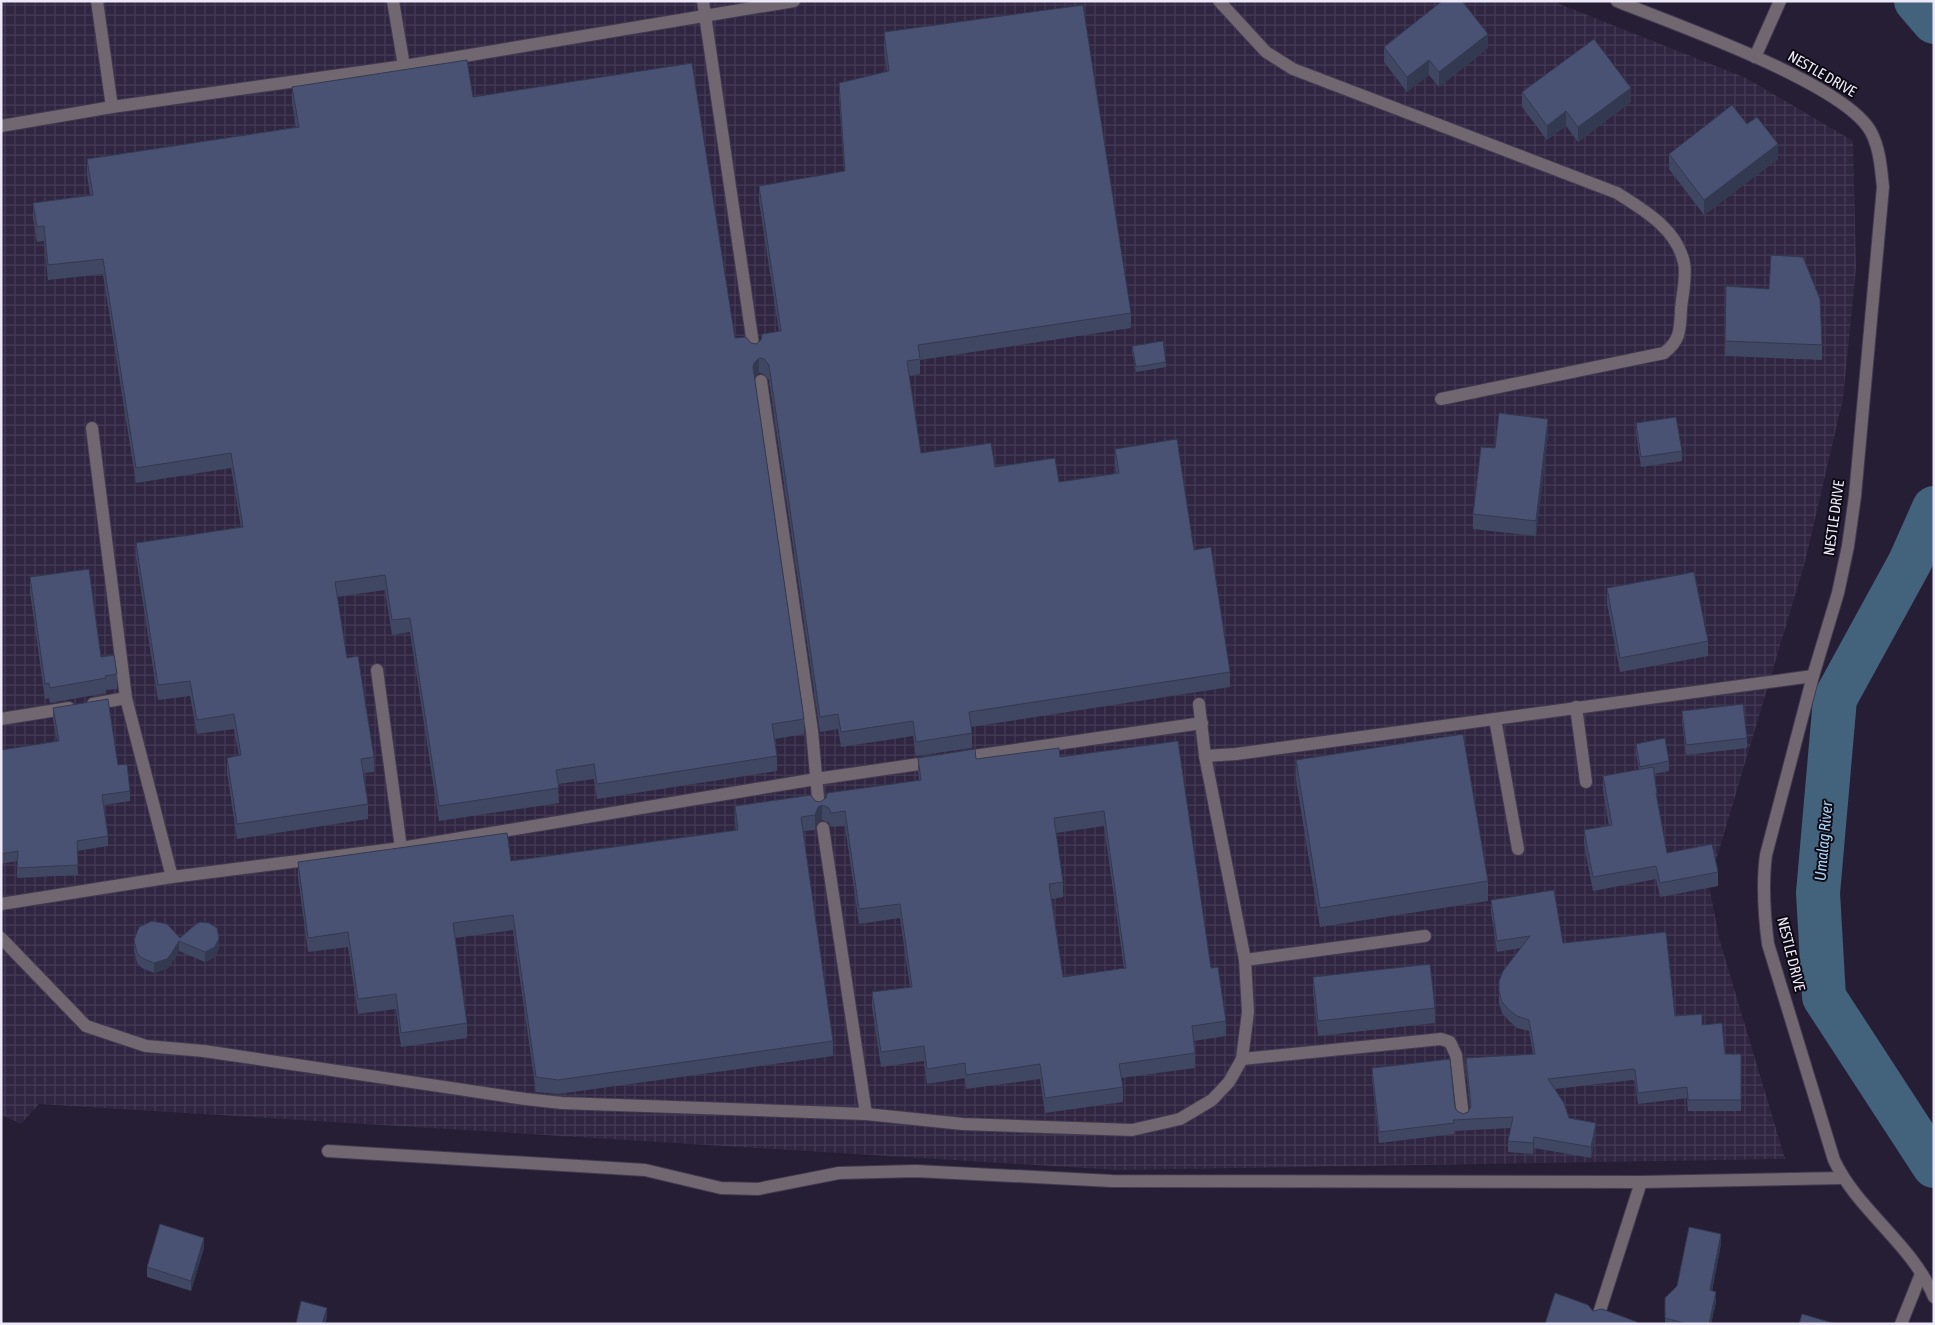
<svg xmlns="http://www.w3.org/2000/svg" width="1935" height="1325" font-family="'Asap Condensed',sans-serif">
<defs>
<pattern id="industrial-grid" width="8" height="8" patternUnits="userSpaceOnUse" patternTransform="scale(1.25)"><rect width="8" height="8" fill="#302642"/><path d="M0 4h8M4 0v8" fill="none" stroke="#443b55"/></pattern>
</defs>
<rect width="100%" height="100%" fill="#261e34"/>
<polygon fill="url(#industrial-grid)" points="1,1 1552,1 1746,78 1853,141 1856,268 1843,399 1805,562 1709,884 1719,938 1785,1159 1117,1170 39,1104 21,1124 1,1115"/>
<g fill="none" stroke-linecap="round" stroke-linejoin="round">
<g stroke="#43627c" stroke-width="44">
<polyline points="1916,1 1934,22"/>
<polyline points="1934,508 1910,562 1835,699 1818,893 1824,997 1934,1166"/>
</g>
<g stroke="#423a50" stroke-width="14">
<g id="service">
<polyline points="97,1 112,107"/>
<polyline points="393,1 404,66"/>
<polyline points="703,1 754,351"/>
<path d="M1219,1L1266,52L1293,69L1617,193C1644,210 1677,229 1684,263C1687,275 1682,297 1681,309C1680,329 1681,340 1664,353L1441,399"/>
<polyline points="1,126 112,107 404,66 794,1"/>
<polyline points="761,381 812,731 819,809"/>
<polyline points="92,428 126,698 172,877"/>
<polyline points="377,670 401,848"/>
<polyline points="93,704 126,698"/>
<polyline points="1576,707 1586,782"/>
<polyline points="1,719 69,708"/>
<polyline points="1495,719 1518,849"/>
<polyline points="1205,756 1236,754 1813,676"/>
<polyline points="960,758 1202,723"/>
<polyline points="823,828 866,1114"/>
<polyline points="1,904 172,877 401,848 816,779 933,762"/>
<polyline points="1,938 86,1026 146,1046 204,1051 525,1099 562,1103 866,1114 963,1124 1132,1130 1180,1119 1212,1100 1229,1082 1242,1059 1248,1012 1245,960 1205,756 1199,704"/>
<polyline points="1245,960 1425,936"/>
<polyline points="1242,1059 1441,1039 1450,1042 1456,1055 1463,1117"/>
<polyline points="328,1151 645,1170 721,1188 758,1189 839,1173 916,1171 1112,1181 1641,1182 1842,1178"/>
<polyline points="1596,1323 1641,1182"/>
<polyline points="1901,1324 1921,1274"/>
</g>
</g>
<g stroke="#423a50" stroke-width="14">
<polyline id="minor" points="1755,57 1780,1"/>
</g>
<g stroke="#423a50" stroke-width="14">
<path id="tertiary" d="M1617,1C1673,24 1845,83 1871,132C1880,149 1881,169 1883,187L1855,496L1848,546L1838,593L1813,676L1766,855C1762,885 1764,913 1768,944L1834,1160C1858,1211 1912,1244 1934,1297"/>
</g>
<use href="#service" stroke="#716770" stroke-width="12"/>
<use href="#minor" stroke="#716770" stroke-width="12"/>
<use href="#tertiary" stroke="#716770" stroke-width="12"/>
</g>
<g fill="#3f4763" fill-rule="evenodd">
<polygon points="884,32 1131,313 1131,328 920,360 920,374 909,376 921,453 995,467 1059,482 1116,473 1115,464 1115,449 1194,550 1230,672 1230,687 971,727 972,733 972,748 916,756 913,736 841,747 838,729 820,732 769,380 764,374 759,373 754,377 804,719 804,734 775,739 777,756 777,771 597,799 594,779 558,784 559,803 439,821 410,632 392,635 385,590 337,597 347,658 374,757 374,772 364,773 368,804 368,819 237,839 227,772 227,758 239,756 234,729 197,734 190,696 158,700 136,558 136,543 241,527 231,468 136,483 103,274 48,280 44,241 37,242 33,218 33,203 90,195 87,174 87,159 296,127 292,102 292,87 473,97 735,338 751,343 756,344 779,332 759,201 759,186 844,171 839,98 839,83 887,72 884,47"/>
<polygon points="1384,47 1488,48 1439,87 1429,75 1407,92 1384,62"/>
<polygon points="1522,92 1631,102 1578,142 1566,126 1547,140 1522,107"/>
<polygon points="1747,124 1778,159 1704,215 1669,169 1669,154"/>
<polygon points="1726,286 1822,345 1822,360 1725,356"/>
<polygon points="1132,346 1166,362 1166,367 1136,372 1132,351"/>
<polygon points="1636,423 1682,451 1682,461 1641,467 1636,433"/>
<polygon points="1548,434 1536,536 1473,529 1473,514 1495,448"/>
<polygon points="30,577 117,674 117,689 106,690 106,693 50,703 49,698 45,699 30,592"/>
<polygon points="1607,588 1708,641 1708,656 1620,672 1607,603"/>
<polygon points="53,708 118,765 130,791 130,801 104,805 108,836 108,846 77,851 78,875 17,878 17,861 1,864 1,750 57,741 53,719"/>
<polygon points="1682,711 1747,738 1747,748 1686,755 1682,721"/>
<path d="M1178,741L1211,968L1226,1021V1036L1194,1041L1195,1053V1068L1121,1078L1123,1087V1102L1045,1113L1040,1079L966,1089L965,1078L927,1084L924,1061L881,1067L872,1007V992L910,987L900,918L859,924L845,826L831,827L829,823L822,820L818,822L815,830L803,831L833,1041V1056L558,1094L536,1092L513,930L455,938L467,1023V1038L401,1047L396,1009L358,1014L348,947L308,952L298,877V862L511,861L736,830L735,820V806L815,801L820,802L919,780L918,772V758L976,759L1060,757ZM1104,826L1124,968L1063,977L1052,899L1063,897V882L1056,833Z"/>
<polygon points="1636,744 1669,761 1669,771 1654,774 1657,793 1657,801 1667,853 1718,872 1718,886 1660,897 1656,879 1593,891 1584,844 1584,830 1609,826 1603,790 1603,776 1639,770 1636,754"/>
<polygon points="1296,760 1488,881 1488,901 1320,927 1296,780"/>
<polygon points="1491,900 1563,943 1675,1016 1702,1025 1725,1054 1741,1054 1741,1111 1688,1111 1687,1098 1638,1104 1635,1081 1633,1080 1555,1089 1569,1118 1596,1134 1591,1158 1534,1148 1533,1154 1508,1152 1508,1141 1511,1128 1454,1131 1454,1134 1379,1143 1372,1079 1372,1068 1455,1107 1457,1111 1463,1114 1468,1112 1470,1108 1466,1069 1466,1058 1533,1054 1529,1031 1517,1028 1509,1021 1502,1013 1499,1003 1499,981 1521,948 1497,952 1491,911"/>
<polygon points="180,938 219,948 215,957 205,962 179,951 171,964 167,969 154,973 142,968 137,963 134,950 134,940"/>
<polygon points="1313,977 1435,1008 1435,1023 1318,1036 1313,992"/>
<polygon points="1721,1244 1712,1291 1716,1302 1711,1324 1665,1324 1665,1298"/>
<polygon points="204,1248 191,1291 147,1277 147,1267"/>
</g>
<g fill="#333950">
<polygon points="1488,34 1488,48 1439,87 1439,72"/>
<polygon points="1429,60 1429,75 1407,92 1407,77"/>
<polygon points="1631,88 1631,102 1578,142 1578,127"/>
<polygon points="1566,111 1566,126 1547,140 1547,126"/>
<polygon points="1778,144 1778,159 1704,215 1704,200"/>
<polygon points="759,358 759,373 754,378 753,367 754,363"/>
<polygon points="1548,419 1548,434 1536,536 1536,521"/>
<polygon points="822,805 822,820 818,822 815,830 815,815 818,807"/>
<polygon points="219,938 219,948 215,957 205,962 205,952"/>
<polygon points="179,941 179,951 171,964 167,969 154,973 154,963"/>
<polygon points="1596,1123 1596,1134 1591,1158 1591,1147"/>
<polygon points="1534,1137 1534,1148 1533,1154 1533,1143"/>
<polygon points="1721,1234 1721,1244 1710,1300 1710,1290"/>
<polygon points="204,1238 204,1248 191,1291 191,1281"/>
<polygon points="1716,1292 1716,1302 1711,1324 1709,1324"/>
<polygon points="327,1308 327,1318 325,1324 322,1324"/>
</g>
<g fill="#495273" stroke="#333950" fill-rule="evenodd">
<polygon points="1442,1 1462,1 1488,34 1439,72 1429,60 1407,77 1384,47"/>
<polygon points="1083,5 1131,313 918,345 920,359 907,361 921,453 991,443 995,467 1055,458 1059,482 1119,473 1115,449 1177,439 1194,550 1211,547 1230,672 969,712 972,733 916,742 913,721 841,732 838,714 820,717 769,365 764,359 759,358 754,363 753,367 804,719 772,724 777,756 597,784 594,764 556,770 559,788 439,806 410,618 392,620 385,575 335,582 347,658 358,656 374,757 361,759 368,804 237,824 227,758 241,755 234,714 197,720 190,681 158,685 136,543 243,527 231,453 136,468 103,259 48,265 44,226 37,227 33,203 93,195 87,159 299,127 292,87 467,60 473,97 692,63 735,338 746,337 751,343 756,344 761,340 762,334 781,331 759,186 845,171 839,83 889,71 884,32"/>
<polygon points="1594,39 1631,88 1578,127 1566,111 1547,126 1522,92"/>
<polygon points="1732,105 1747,124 1757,117 1778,144 1704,200 1669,154"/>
<polygon points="1771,255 1803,257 1820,299 1822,345 1725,341 1726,286 1769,289"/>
<polygon points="1163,341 1166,362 1136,367 1132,346"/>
<polygon points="1499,413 1548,419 1536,521 1473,514 1481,447 1495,448"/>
<polygon points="1676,417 1682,451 1641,457 1636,423"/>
<polygon points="89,569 101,657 114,655 117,674 105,676 106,678 50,688 49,683 45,684 30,577"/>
<polygon points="1694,572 1708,641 1620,658 1607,588"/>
<polygon points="108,699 118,765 127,764 130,791 102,795 108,836 77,841 78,865 17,868 18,851 1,854 1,750 59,741 53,708"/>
<polygon points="1743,704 1747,738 1686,745 1682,711"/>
<polygon points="1463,734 1488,881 1320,908 1296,760"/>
<polygon points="1665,738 1669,761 1640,767 1636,744"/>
<path d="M1178,741L1211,968L1218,967L1226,1021L1192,1026L1195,1053L1119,1064L1123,1087L1045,1098L1040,1064L966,1075L965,1063L927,1069L924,1046L881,1052L872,992L912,987L900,904L859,909L845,811L831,813L829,808L822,805L818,807L815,815L801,817L833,1041L558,1080L536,1077L513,915L453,923L467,1023L401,1033L396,994L358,999L348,932L308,938L298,862L507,833L511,861L738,830L735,806L811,795L815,801L820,802L826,798L827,793L921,780L918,758L975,749L976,759L1059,748L1060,757ZM1104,811L1126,968L1063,977L1049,884L1063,882L1054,818Z"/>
<polygon points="1653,767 1657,793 1656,793 1667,853 1712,844 1718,872 1660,883 1656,866 1593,877 1584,830 1612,825 1603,776"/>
<polygon points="1554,890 1563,943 1666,932 1675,1016 1702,1014 1702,1025 1722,1023 1725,1054 1741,1054 1741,1100 1688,1100 1687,1087 1638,1093 1635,1070 1633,1069 1548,1079 1564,1103 1569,1118 1596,1123 1591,1147 1534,1137 1533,1143 1508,1141 1513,1117 1453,1120 1454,1123 1379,1132 1372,1068 1450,1059 1455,1107 1457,1111 1463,1114 1468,1112 1471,1106 1466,1058 1535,1054 1529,1020 1517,1016 1509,1010 1502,1002 1499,991 1499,981 1503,971 1530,936 1497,941 1491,900"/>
<polygon points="152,921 167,924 180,938 196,924 200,922 209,923 217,928 219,938 215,947 205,952 179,941 171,954 167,959 154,963 142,958 137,953 134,940 139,927"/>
<polygon points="1430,964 1435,1008 1318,1021 1313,977"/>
<polygon points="160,1224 204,1238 191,1281 147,1267"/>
<polygon points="1689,1227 1721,1234 1710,1290 1716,1292 1709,1324 1688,1324 1665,1318 1665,1298 1677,1286"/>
<polygon points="1555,1293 1588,1305 1593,1311 1602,1309 1637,1322 1636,1324 1545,1324"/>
<polygon points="301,1301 327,1308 322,1324 296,1324"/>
<polygon points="1802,1314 1836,1324 1799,1324"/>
</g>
<g text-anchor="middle" stroke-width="4" stroke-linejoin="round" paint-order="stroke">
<g font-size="15" fill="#eee9f9" stroke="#0e0a14">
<text transform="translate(1822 74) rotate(30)" y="5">NESTLE DRIVE</text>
<text transform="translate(1834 518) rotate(-82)" y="5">NESTLE DRIVE</text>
<text transform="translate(1791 954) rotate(76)" y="5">NESTLE DRIVE</text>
</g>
<g font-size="16" font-style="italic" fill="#a8d3f7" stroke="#0e0a14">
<text transform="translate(1823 841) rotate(-85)" y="6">Umalag River</text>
</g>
</g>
<rect width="1935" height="1325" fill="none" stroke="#eee9f9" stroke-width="5"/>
</svg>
